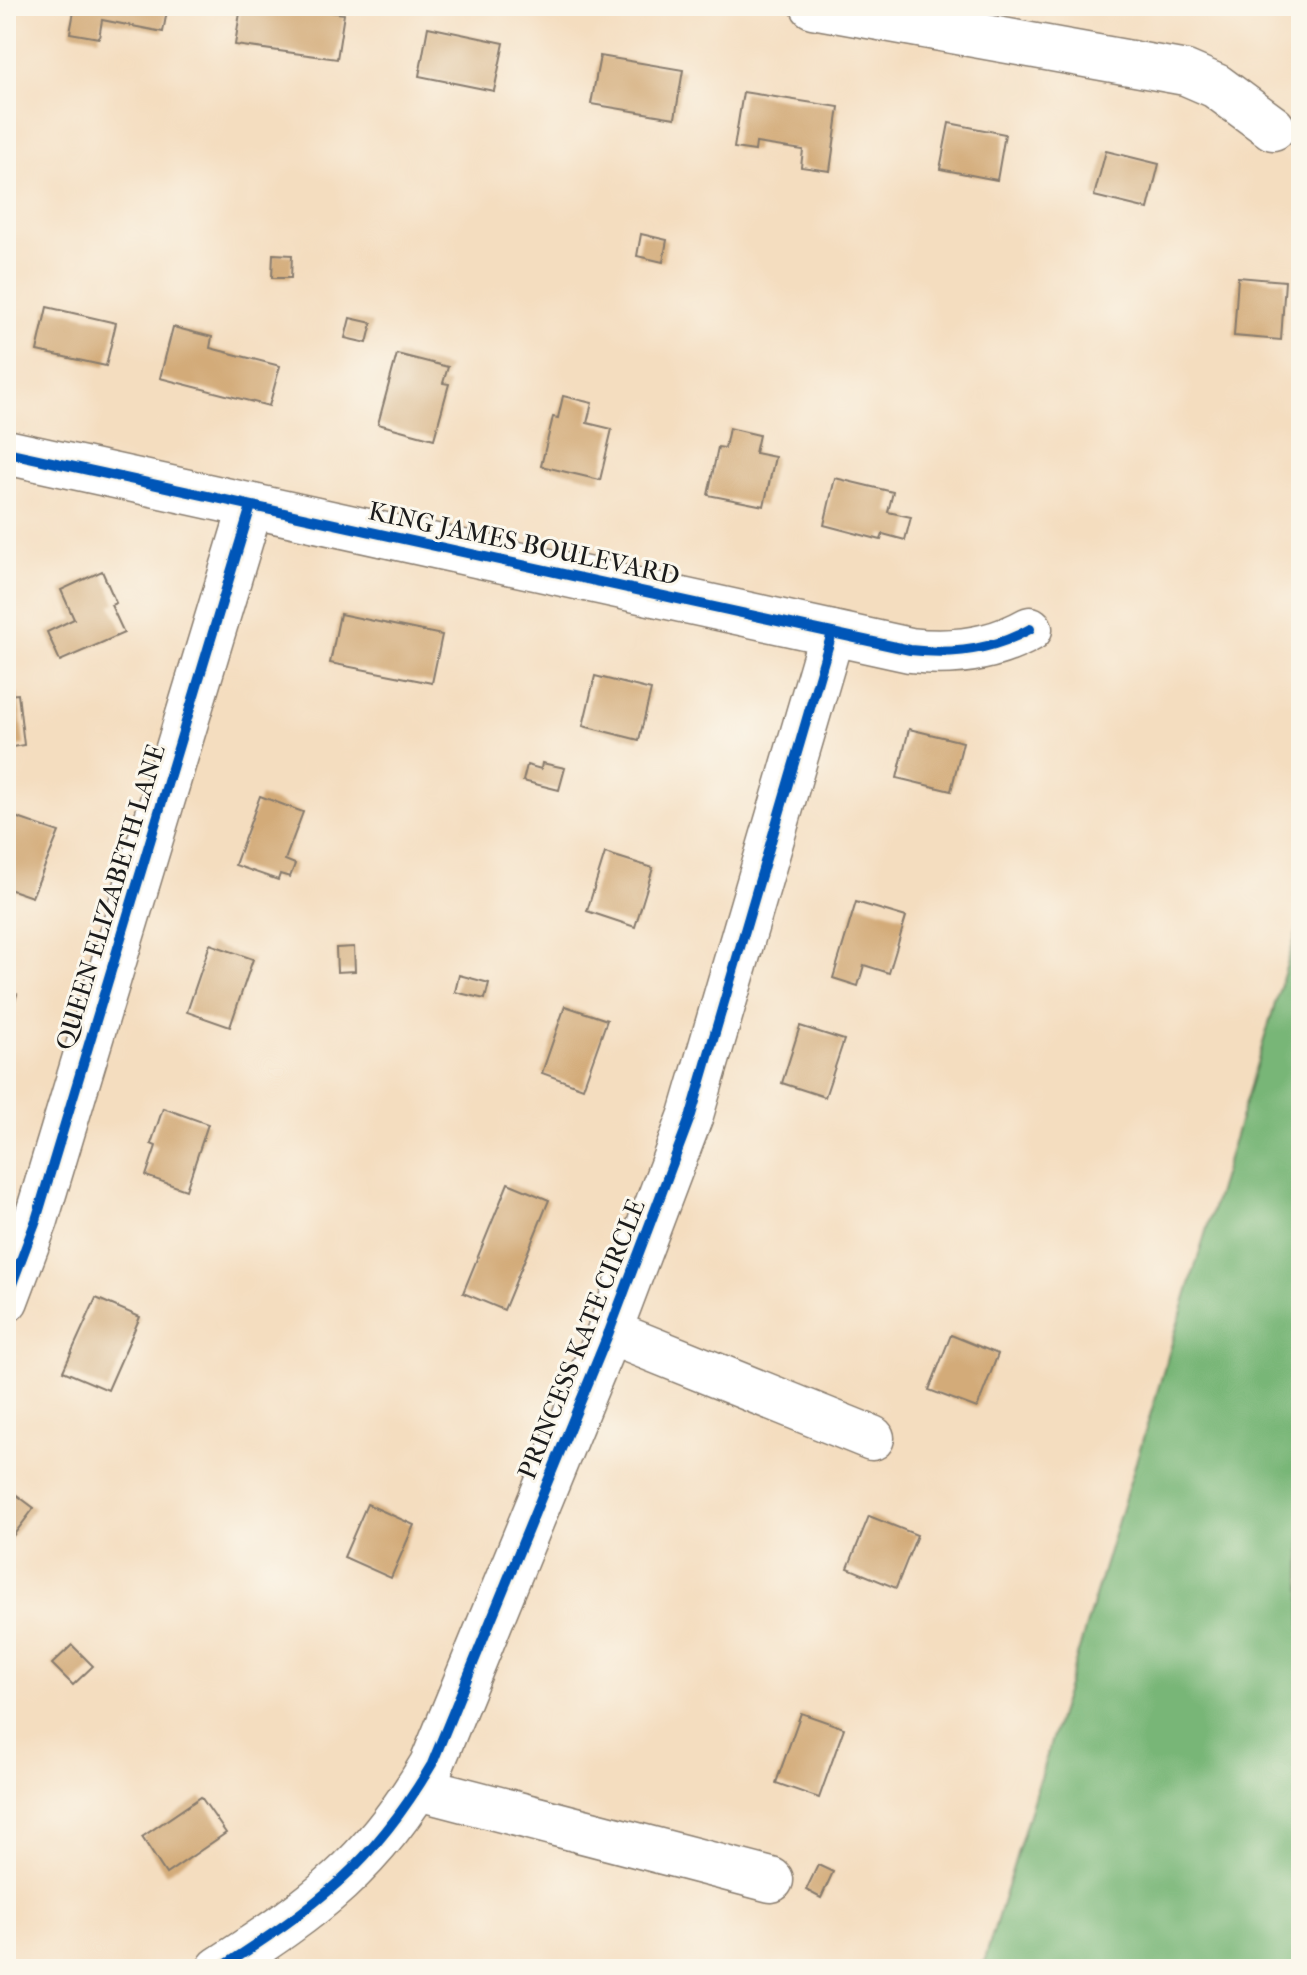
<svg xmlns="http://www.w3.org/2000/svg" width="1307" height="1975" font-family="'IM FELL French Canon',serif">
<rect width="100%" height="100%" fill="#fbf7ec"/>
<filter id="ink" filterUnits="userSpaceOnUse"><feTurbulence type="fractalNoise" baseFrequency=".0125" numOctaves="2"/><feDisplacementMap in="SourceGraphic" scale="16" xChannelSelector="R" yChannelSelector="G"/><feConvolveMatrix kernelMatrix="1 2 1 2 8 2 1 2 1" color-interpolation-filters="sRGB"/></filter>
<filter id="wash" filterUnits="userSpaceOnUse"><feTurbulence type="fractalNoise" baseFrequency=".006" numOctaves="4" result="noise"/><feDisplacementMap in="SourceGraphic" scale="32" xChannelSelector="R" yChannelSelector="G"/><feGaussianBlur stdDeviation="1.8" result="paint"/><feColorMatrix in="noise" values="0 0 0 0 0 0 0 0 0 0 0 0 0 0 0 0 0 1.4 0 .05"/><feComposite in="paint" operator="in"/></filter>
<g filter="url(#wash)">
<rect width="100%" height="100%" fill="#f4ddbf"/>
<polygon fill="#78b677" stroke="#4a694a" stroke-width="2" points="1301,918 1301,1969 982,1969"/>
<g id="blocks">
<g fill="#d3ab79">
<polygon points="75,6 168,6 163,32 102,20 99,38 70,33"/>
<polygon points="241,6 290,6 344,14 337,59 235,45"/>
<polygon points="428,27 504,43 494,91 419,76"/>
<polygon points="600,56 683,70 675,118 591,104"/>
<polygon points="743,92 839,107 830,171 801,167 803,150 756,143 755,151 734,148"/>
<polygon points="949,123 1005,134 997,180 940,169"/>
<polygon points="1106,151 1159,164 1148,209 1094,196"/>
<polygon points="641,234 667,240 663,262 637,256"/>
<polygon points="273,254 292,255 291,278 272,278"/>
<polygon points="1238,277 1285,281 1281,340 1234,336"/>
<polygon points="47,307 116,323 106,366 37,351"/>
<polygon points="350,318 372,323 367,343 345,338"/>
<polygon points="173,327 212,337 210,348 280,366 269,406 160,378"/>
<polygon points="397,354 448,367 443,383 449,384 434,439 378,424"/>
<polygon points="563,396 592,403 587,423 612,429 600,480 541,466 553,417 558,418"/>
<polygon points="729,428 759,435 755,453 775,457 764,506 708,495 718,447 725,448"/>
<polygon points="835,478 893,492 888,512 911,517 905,540 883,534 881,540 824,525"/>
<polygon points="102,571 116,603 111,605 124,633 60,661 47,632 74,619 61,590"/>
<polygon points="340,614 442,635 432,683 330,663"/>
<polygon points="595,676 651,690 639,740 583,726"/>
<polygon points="18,694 24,745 6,748 6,695"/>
<polygon points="909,729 963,742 951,791 897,778"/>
<polygon points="542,763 565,768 559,790 523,781 527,765 541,769"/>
<polygon points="260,796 303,812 285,860 295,864 290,877 280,874 278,880 235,865"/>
<polygon points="15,817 59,832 32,897 6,888 6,845"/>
<polygon points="605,853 653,868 635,927 587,911"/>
<polygon points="856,902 906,917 889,973 864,965 858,986 833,978"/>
<polygon points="210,944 253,959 230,1027 187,1012"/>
<polygon points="354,947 355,971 337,972 336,948"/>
<polygon points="459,975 489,983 485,999 455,992"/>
<polygon points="6,990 17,994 7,1026 6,1026"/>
<polygon points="565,1006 607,1020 583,1088 542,1073"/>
<polygon points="800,1026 844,1040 825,1097 782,1083"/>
<polygon points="163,1108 208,1124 186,1190 146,1176 156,1146 151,1144"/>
<polygon points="508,1183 549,1200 504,1310 463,1293"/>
<polygon points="96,1298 140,1317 108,1390 63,1371"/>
<polygon points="951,1335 998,1354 977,1408 929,1390"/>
<polygon points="6,1487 34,1508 6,1545"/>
<polygon points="367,1504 414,1525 391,1578 344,1557"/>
<polygon points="869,1516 917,1535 896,1588 848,1568"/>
<polygon points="72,1645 93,1666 73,1685 52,1664"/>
<polygon points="801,1713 844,1728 819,1798 776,1783"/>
<polygon points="201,1797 226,1833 166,1874 142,1837"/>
<polygon points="818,1865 833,1872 821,1898 806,1890"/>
</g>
</g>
</g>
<g filter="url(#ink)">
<use href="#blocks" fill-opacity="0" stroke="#887c6e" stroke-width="2"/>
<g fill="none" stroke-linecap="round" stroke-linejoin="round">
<g stroke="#887c6e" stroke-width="47">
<g id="minor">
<polyline points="813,6 1186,73 1216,86 1273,128"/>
<path d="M6,452L910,650C952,655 993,650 1030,629"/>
<polyline points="6,1300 36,1220 251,506"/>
<polyline points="609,1332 872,1438"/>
<polyline points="418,1788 771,1880"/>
<path d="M219,1969C315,1907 373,1865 432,1764L609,1332L691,1115L832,633"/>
</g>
</g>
<use href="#minor" stroke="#fff" stroke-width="44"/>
<g stroke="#fbf7ec" stroke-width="15">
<g id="cycleway">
<path d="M6,452L910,650C952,655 993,650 1030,629"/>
<polyline points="6,1300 36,1220 251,506"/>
<path d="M219,1969C315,1907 373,1865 432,1764L609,1332L691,1115L832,633"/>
</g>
</g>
<use href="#cycleway" stroke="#0057b8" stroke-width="10"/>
</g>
</g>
<g text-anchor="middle" stroke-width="6" stroke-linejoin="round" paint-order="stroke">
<g font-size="26" fill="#1c1c1c" stroke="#fbf7ec">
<text transform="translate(524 543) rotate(12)" y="9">KING JAMES BOULEVARD</text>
<text transform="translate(110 897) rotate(-73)" y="9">QUEEN ELIZABETH LANE</text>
<text transform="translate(581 1339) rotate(-68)" y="9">PRINCESS KATE CIRCLE</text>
</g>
</g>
<rect width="1307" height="1975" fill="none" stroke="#fbf7ec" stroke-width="32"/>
</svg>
